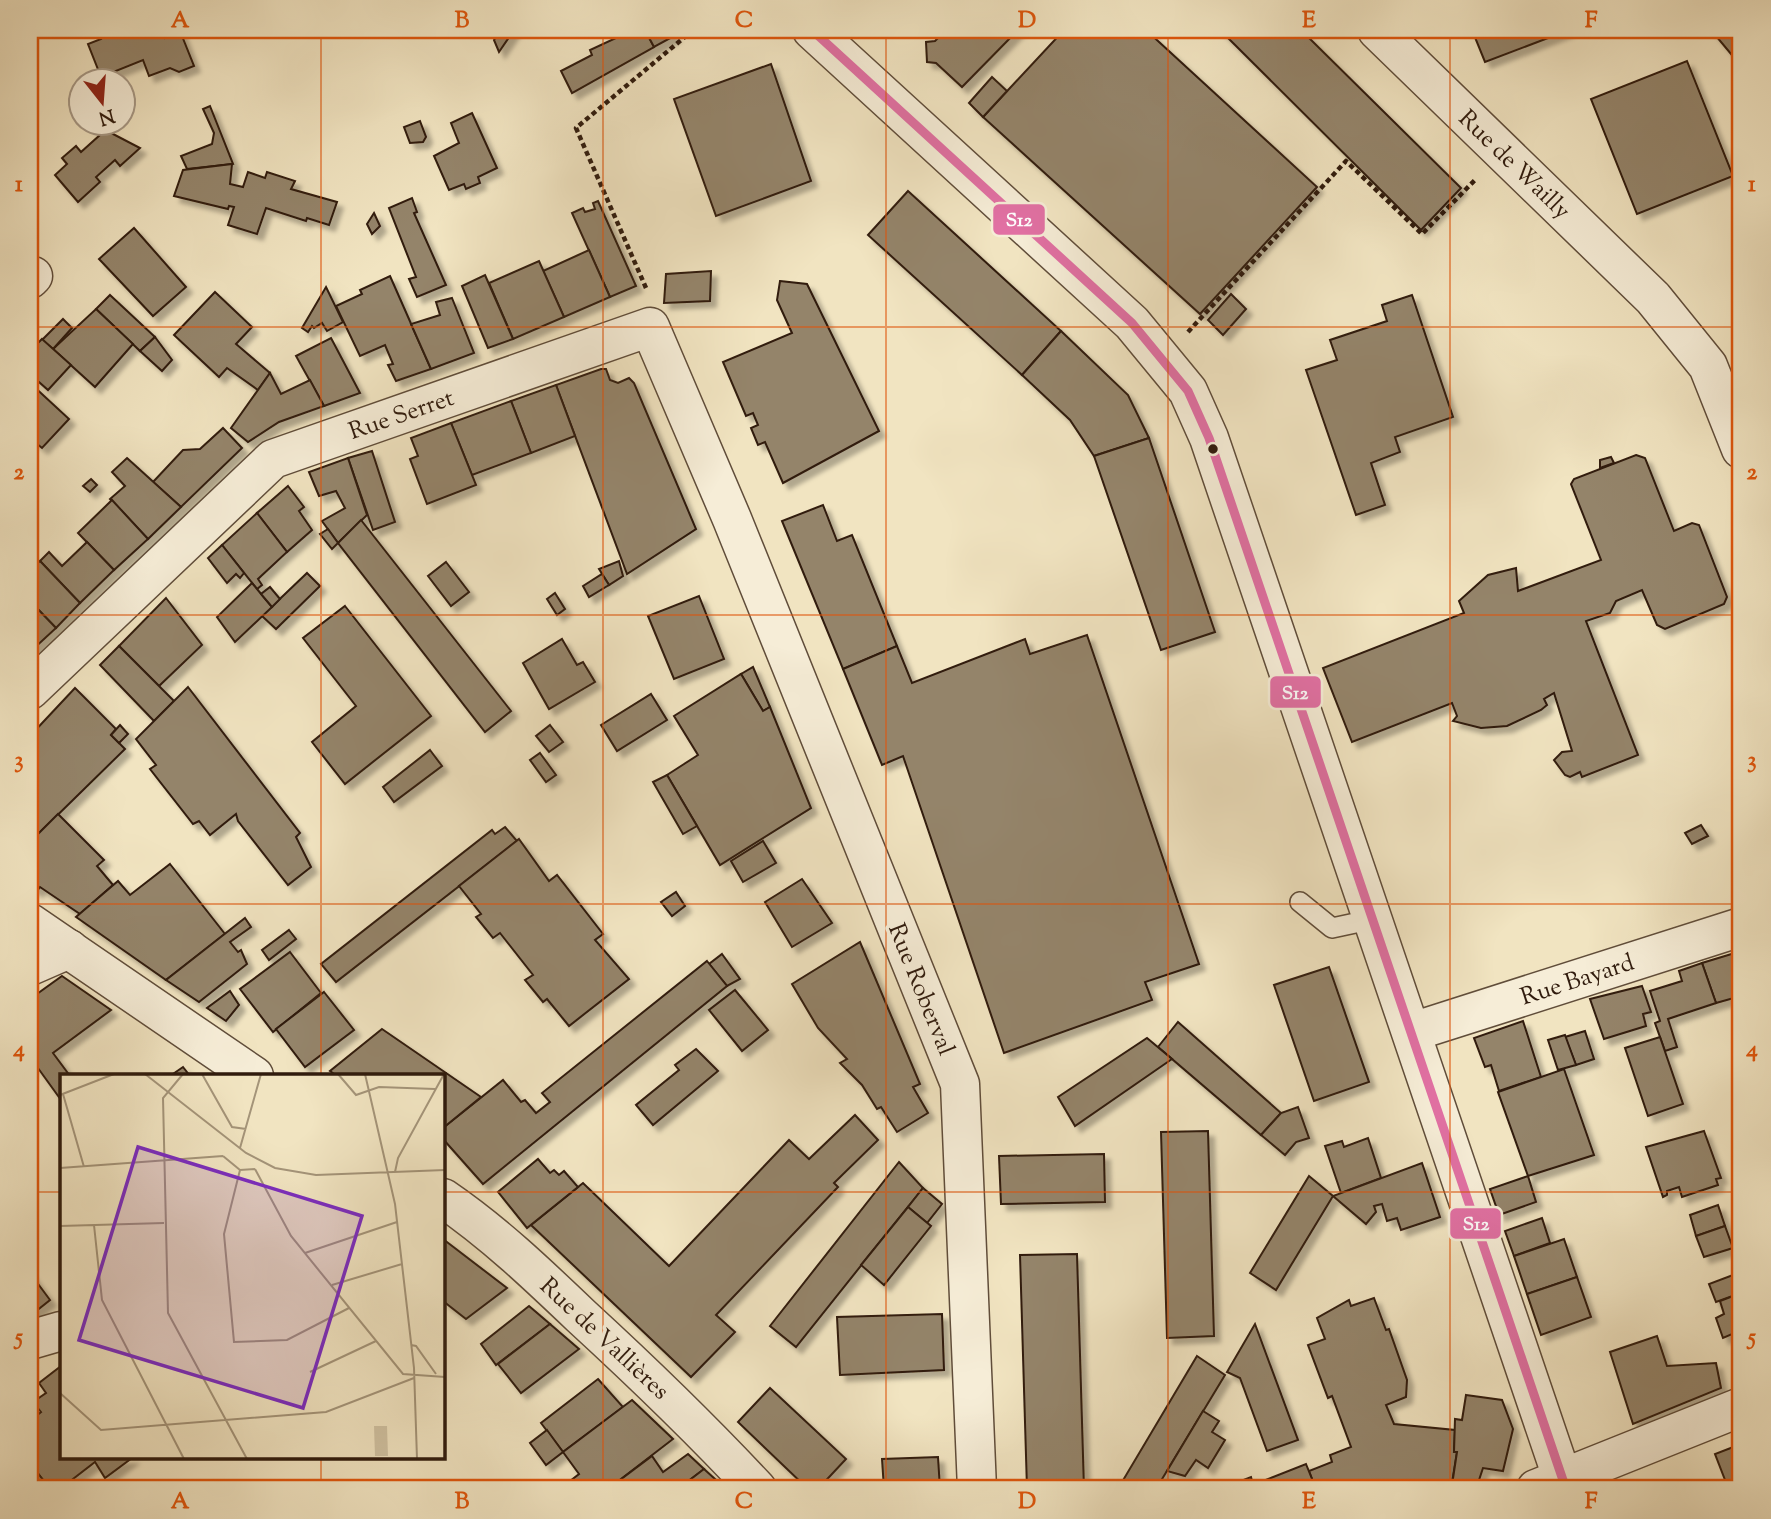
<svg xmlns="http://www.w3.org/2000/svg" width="1771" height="1519" font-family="'Sorts Mill Goudy',serif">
<defs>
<filter id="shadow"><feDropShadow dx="6" dy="6" stdDeviation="2" flood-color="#0004"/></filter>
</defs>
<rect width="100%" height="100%" fill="#f1e4c1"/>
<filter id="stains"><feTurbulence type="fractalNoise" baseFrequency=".00286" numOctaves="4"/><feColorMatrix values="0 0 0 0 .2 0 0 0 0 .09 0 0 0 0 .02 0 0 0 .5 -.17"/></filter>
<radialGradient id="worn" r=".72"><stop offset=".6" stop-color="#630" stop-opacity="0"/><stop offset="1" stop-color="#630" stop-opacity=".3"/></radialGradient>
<g fill="#94846b" stroke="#301b0d" stroke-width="2" filter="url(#shadow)">
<polygon points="97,30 161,30 165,38 180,31 194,66 179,72 170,68 149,76 143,60 101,77 88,44 101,39"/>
<polygon points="501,30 514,30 499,52 494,40"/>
<polygon points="633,30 645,30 654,47 572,93 561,71 592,55 590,50"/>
<polygon points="645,30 671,30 674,36 654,47"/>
<polygon points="946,30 1018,30 962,87 936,63 927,62 926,42 935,41"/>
<polygon points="1064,30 1146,30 1317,187 1200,314 983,117"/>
<polygon points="1220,30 1301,30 1461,188 1421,230"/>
<polygon points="1472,30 1569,30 1485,62"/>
<polygon points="1711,30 1741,30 1741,66"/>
<polygon points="1687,61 1733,176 1637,214 1591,99"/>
<polygon points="771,64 811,181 716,216 674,99"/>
<polygon points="992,77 1007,91 983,117 969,103"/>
<polygon points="210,106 233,164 187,169 181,156 212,144 214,133 203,109"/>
<polygon points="472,113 497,168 478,177 480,183 466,189 464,184 449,190 434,156 459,143 451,123"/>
<polygon points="420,121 426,137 423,142 410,143 404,127"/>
<polygon points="90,122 140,148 120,166 115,160 96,177 100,182 78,202 55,175 67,164 62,158 76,146 81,152 101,134 88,125"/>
<polygon points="232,164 230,184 243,187 248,172 265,178 267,172 295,181 291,189 337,202 329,225 307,218 306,221 266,208 257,234 228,225 234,207 229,206 228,209 174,196 183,170"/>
<polygon points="908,191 1061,331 1022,375 868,235"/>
<polygon points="412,198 417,212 414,213 446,285 417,297 409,279 416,277 389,208"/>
<polygon points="598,201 636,286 610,297 572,213 583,208 585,212 595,209 593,203"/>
<polygon points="374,213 380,226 372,234 367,224"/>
<polygon points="134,228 186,287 153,316 99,259"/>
<polygon points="589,250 610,297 564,317 543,271"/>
<polygon points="539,261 564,317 513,339 489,283"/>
<polygon points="711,271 710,301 664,303 666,274"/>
<polygon points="485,275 513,339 488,348 462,286"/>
<polygon points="390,276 431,369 396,381 388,365 393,364 385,345 360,356 336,306 362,294 360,290"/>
<polygon points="780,281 807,284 879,431 783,483 765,442 758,445 751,428 758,425 753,413 746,416 723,362 792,333 777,300"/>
<polygon points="326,287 343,322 327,331 322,323 314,328 312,326 308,332 302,328"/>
<polygon points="215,292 252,327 236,344 270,373 258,390 227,368 219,377 174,335"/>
<polygon points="1231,294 1246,309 1223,335 1208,320"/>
<polygon points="110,295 155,337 140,351 96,309"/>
<polygon points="1412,295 1453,417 1395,437 1400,452 1371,463 1385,505 1356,515 1306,370 1337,360 1330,340 1387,321 1382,305"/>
<polygon points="452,298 474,353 431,369 411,324 440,315 436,302"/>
<polygon points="96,309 133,344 95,387 53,349"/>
<polygon points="63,319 72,328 53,349 42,340"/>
<polygon points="1061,331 1128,395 1149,438 1094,456 1070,420 1022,375"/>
<polygon points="155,337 172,360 162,371 140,351"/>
<polygon points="331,338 360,393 324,406 296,356"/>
<polygon points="42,339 71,365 48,390 30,374 30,346 33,348"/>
<polygon points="601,369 606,369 610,380 618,383 629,378 634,383 696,529 627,574 556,385"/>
<polygon points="270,373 281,394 310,380 324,406 279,422 248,442 231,428"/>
<polygon points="30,383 69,419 42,448 30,438"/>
<polygon points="556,385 575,436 531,453 511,401"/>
<polygon points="511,401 531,453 472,475 451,423"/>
<polygon points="451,423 476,485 427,504 410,459 418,456 411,438"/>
<polygon points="223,428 242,448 181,507 153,482 183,450 200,449"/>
<polygon points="1149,438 1215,632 1161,650 1094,456"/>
<polygon points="372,451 395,522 373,530 348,458"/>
<polygon points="1636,455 1645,458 1674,531 1692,523 1699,525 1727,597 1724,604 1665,629 1657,625 1642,590 1616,601 1610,613 1586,621 1638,755 1582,777 1580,772 1570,777 1565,775 1554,760 1562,752 1572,751 1554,693 1544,699 1547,705 1541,710 1507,726 1481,728 1453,721 1457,716 1452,703 1352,742 1323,668 1464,613 1459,601 1488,575 1516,568 1518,591 1601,560 1571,484 1574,479"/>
<polygon points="1611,457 1614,463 1600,468 1600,460"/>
<polygon points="127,458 181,507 148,539 110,499 125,486 112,472"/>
<polygon points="348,458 367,515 338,543 322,521 345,508 336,491 319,496 309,472"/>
<polygon points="91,479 97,485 90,492 83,486"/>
<polygon points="288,486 304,507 299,511 312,530 287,552 257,513"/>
<polygon points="112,500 148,539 114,570 78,533"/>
<polygon points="823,505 837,541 852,535 897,646 843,669 782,521"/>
<polygon points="257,513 287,552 258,579 262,585 257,589 222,545"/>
<polygon points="361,520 511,711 485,732 338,543"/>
<polygon points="328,529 338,543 332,549 320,534"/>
<polygon points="87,542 114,570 80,603 40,561 49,552 62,566"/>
<polygon points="222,545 244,573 240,578 236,574 227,583 208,558"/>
<polygon points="40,561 80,603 56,628 30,601 30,570"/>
<polygon points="619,561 623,576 609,585 599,569"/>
<polygon points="446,562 469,592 451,606 428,576"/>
<polygon points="307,573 320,586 276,629 262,616"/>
<polygon points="602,574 609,585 589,597 583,586"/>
<polygon points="252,583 272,607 235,642 217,617"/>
<polygon points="270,587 280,599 272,607 261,594"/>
<polygon points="555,593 565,609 557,615 547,599"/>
<polygon points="699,596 724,659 674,679 648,616"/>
<polygon points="166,598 202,645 159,686 119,646"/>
<polygon points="30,601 56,628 30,652"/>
<polygon points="345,606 431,716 345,784 312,742 356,706 303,638"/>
<polygon points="1087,635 1199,964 1145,982 1152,1000 1004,1053 903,756 882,765 843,669 897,646 912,683 1025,639 1030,654"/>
<polygon points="562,639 577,665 583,662 595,682 549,709 523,663"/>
<polygon points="119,646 174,701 154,721 100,665"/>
<polygon points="753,667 770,707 763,711 741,674"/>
<polygon points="741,674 763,711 770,707 811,808 720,865 667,775 698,755 674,716"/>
<polygon points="188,687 300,833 296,837 311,867 288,885 238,821 236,814 210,835 199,821 193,824 150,769 156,765 136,739"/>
<polygon points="75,688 116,729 111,735 125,749 30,842 30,736"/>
<polygon points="651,694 667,720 617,751 601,725"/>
<polygon points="120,725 128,734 119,743 111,735"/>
<polygon points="550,725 563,742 549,752 536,736"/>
<polygon points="430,750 442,766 394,802 383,787"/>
<polygon points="540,753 556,775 546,782 530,760"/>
<polygon points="667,775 697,826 683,834 653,782"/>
<polygon points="58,814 104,860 97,866 113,885 80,914 40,887 37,891 30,886 30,842"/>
<polygon points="1701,825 1708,836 1692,844 1685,833"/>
<polygon points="505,827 517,841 336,982 321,964 492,830 495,834"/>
<polygon points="519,839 549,881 557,875 603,934 595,940 629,979 569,1026 547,999 543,1002 525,980 533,975 500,933 493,938 476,917 481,914 459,886"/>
<polygon points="763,841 776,863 743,882 731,861"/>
<polygon points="170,864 225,934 166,980 76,917 118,881 130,895"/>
<polygon points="802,879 832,923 792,947 765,902"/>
<polygon points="676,892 685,906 672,916 661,902"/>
<polygon points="245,918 251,927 230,942 238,952 241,950 247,964 199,1002 166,980"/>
<polygon points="289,930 296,939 269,960 262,950"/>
<polygon points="860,942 920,1084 913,1087 928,1113 897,1132 881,1107 877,1109 862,1085 840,1063 847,1059 818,1028 792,984"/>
<polygon points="290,952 321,993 273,1032 240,989"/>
<polygon points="1738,952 1741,962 1741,996 1716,1003 1702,963"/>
<polygon points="722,954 740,979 727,986 709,964"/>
<polygon points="707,961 727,986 483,1184 443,1139 443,1128 503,1080 521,1102 525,1100 536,1113 550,1102 542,1093"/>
<polygon points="1702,963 1716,1003 1668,1019 1677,1047 1665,1051 1655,1023 1660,1021 1650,991 1682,981 1679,971"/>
<polygon points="1329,967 1369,1082 1314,1101 1274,985"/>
<polygon points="62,976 111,1010 53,1053 70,1076 61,1076 61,1100 30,1057 30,999"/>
<polygon points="1642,986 1651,1012 1643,1014 1646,1026 1604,1039 1590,999"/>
<polygon points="735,990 768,1030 742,1051 709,1010"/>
<polygon points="230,991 239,1005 226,1021 207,1008"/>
<polygon points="324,992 354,1030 305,1067 276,1029"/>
<polygon points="1523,1021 1541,1077 1499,1091 1491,1065 1485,1067 1474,1038"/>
<polygon points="1178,1022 1281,1113 1261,1135 1158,1047"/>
<polygon points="382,1029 481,1097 443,1128 443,1076 337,1076 330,1071"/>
<polygon points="1585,1031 1594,1059 1576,1065 1565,1037"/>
<polygon points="1565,1035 1576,1065 1558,1070 1548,1040"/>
<polygon points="1660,1037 1683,1104 1648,1116 1625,1048"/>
<polygon points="1147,1038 1172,1059 1075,1126 1058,1097"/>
<polygon points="696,1049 718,1071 653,1125 636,1105 679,1070 675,1065"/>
<polygon points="183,1067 190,1076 170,1076"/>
<polygon points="1564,1069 1594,1155 1528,1176 1498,1092"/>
<polygon points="1298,1107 1309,1138 1296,1142 1285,1155 1261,1135 1281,1113"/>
<polygon points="855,1115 878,1140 834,1183 838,1187 716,1315 735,1332 691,1377 531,1225 583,1183 669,1266 789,1140 809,1159"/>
<polygon points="1208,1131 1214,1336 1167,1338 1161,1132"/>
<polygon points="1704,1131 1721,1178 1716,1179 1718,1185 1682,1197 1679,1187 1667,1191 1667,1195 1663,1197 1646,1147"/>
<polygon points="1368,1138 1381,1178 1341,1193 1325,1146 1342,1141 1344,1147"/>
<polygon points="1104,1154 1105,1202 1001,1204 999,1156"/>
<polygon points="538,1159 550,1173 554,1170 559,1175 564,1171 578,1187 527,1228 498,1192"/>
<polygon points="899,1162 923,1188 796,1347 770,1326"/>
<polygon points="1422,1163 1440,1217 1401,1230 1397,1218 1387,1221 1382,1204 1374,1206 1376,1212 1366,1224 1333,1196"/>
<polygon points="1309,1176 1333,1196 1276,1290 1250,1273"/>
<polygon points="1528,1176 1536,1202 1499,1215 1490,1189"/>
<polygon points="923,1188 942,1204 927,1223 908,1207"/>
<polygon points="1718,1205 1725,1226 1696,1236 1690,1215"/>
<polygon points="908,1207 931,1226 884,1285 861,1265"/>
<polygon points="1542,1218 1550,1243 1514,1256 1505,1231"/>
<polygon points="1725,1226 1733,1248 1704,1257 1696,1236"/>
<polygon points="443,1239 507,1288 466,1319 443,1301"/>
<polygon points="1564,1239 1577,1277 1527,1294 1514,1256"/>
<polygon points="1077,1254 1084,1489 1027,1489 1020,1255"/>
<polygon points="1741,1272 1741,1293 1716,1302 1709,1284"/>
<polygon points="30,1273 50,1300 30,1316"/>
<polygon points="1577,1277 1591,1317 1541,1335 1527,1294"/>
<polygon points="1741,1293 1741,1354 1739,1354 1732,1334 1723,1338 1716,1318 1724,1314 1720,1301"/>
<polygon points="1374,1298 1386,1330 1389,1329 1407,1380 1406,1397 1386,1405 1394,1424 1455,1430 1454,1452 1457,1452 1451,1489 1316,1489 1309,1471 1332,1462 1330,1455 1351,1447 1332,1396 1328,1398 1308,1345 1325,1339 1317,1318 1349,1300 1351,1306"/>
<polygon points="529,1306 550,1324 496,1365 481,1344"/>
<polygon points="942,1314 944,1370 840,1375 837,1317"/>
<polygon points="550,1324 579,1349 521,1393 498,1364"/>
<polygon points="1255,1324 1298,1440 1267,1451 1240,1378 1227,1372"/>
<polygon points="1657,1336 1667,1366 1716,1363 1721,1388 1633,1424 1610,1352"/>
<polygon points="1197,1356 1225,1375 1156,1489 1123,1489 1119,1487"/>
<polygon points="61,1366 61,1458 132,1458 105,1478 95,1462 60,1489 50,1489 30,1463 30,1421 41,1412 33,1402 46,1393 39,1383"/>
<polygon points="598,1379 623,1407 563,1452 541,1423"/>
<polygon points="770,1388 846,1459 818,1489 808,1489 738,1422"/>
<polygon points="1466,1395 1502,1400 1513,1429 1503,1471 1483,1468 1479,1480 1462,1487 1452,1485 1457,1452 1454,1452 1455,1419 1462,1420"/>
<polygon points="632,1400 673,1439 608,1489 568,1489 565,1485 579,1474 563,1452"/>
<polygon points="1203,1411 1219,1421 1212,1432 1225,1440 1208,1468 1196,1460 1185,1476 1167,1471"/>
<polygon points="547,1430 563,1452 546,1465 530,1443"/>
<polygon points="1741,1444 1741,1473 1736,1446"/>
<polygon points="1736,1446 1741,1481 1727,1485 1715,1454"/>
<polygon points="688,1454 704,1469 678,1489 608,1489 652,1456 663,1472"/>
<polygon points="938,1457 940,1489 884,1489 882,1459"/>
<polygon points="30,1463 50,1489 30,1489"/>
<polygon points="1306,1464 1316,1489 1241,1489 1238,1482 1251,1477 1253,1485"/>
<polygon points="704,1469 726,1489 678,1489"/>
</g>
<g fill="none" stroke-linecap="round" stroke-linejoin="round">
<g stroke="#604d3a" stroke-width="22">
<polyline id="service" points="1300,902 1332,928 1374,919"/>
</g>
<g stroke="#604d3a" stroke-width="41">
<g id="minor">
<polyline points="1377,30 1653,298 1708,366 1741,449"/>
<polyline points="30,279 33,276"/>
<polyline points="30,690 273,459 650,327 732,519 960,1084 977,1489"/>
<polyline points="30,923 254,1076"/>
<polyline points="30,966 69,949"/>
<polyline points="1412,1032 1741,927"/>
<path d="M443,1198C493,1232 537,1274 581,1316C642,1372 701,1429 757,1489"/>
<polyline points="30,1340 61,1331"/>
<polyline points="1536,1489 1741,1407"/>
</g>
</g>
<g stroke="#604d3a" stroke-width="41">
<polyline id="tertiary" points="812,30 1132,323 1188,391 1209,438 1566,1489"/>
</g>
<g stroke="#301b0d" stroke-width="4.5" stroke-dasharray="5 3.5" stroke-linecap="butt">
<polyline points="646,288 576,128 693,30"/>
<polyline points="1188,332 1346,161 1422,234 1475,180"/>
</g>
<use href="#service" stroke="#f6edd7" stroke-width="19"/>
<use href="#minor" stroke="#f6edd7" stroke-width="38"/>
<use href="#tertiary" stroke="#f6edd7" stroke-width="38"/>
<g stroke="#f6edd7" stroke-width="14">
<polyline id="bus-1" points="812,30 1132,323 1188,391 1209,438 1566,1489"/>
</g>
<use href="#bus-1" stroke="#e170a3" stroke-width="9"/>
</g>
<path fill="none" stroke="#df560c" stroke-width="2" stroke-opacity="0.55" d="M321,30V1076M603,30V1489M886,30V1489M1168,30V1489M1450,30V1489M30,327H1741M30,615H1741M30,904H1741M30,1192H61M443,1192H1741M321,1458V1489"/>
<circle fill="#301b0d" stroke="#f6edd7" stroke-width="2.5" cx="1213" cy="449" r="6"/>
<g text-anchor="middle" stroke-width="7" stroke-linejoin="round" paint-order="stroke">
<g font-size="24" fill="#301b0d" stroke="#f6edd7">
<text transform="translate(1515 164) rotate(44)" y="8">Rue de Wailly</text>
<text transform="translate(401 414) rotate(-19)" y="8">Rue Serret</text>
<text transform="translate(1577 979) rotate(-18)" y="8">Rue Bayard</text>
<text transform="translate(922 989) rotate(68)" y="8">Rue Roberval</text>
<text transform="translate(605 1338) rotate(43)" y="8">Rue de Vallières</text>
</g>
</g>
<g transform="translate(60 1074)">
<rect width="385" height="385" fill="#f1e4c1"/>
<path d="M314,352H327L328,382H315Z" fill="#d0c2a2"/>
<path fill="none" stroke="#a49479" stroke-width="2" d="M85,0L186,79L215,94L256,101L385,96M123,0L103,24L108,239L187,385M142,0L172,53L186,55M278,0L296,21L319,13L375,15M305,0L335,130L354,294L357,385M3,20L24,93M0,21L54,0M180,74L201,0M163,82L180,96L195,95M0,94L163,82M195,95L231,162L343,300L385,303M180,96L164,160L174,268L227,266L289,234M335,98L338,84L384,0M34,151L42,226L124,385M0,152L104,149M245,179L337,148M272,211L342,190M351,271L356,272L376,300M250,298L316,267M0,319L41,356L266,338L354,304"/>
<path fill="#7b2cbf" fill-opacity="0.15" stroke="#7b2cbf" stroke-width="3.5" d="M78,73L302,142L243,334L19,266Z"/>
<rect width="385" height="385" fill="none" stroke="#301b0d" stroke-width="3.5"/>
</g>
<g stroke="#f6edd7" stroke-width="2.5">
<rect x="992" y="203" width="54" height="33" rx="7" fill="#e170a3"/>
<rect x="1269" y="675" width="53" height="34" rx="7" fill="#e170a3"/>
<rect x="1449" y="1207" width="53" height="33" rx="7" fill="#e170a3"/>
</g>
<g font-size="19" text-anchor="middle" font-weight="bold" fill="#fff">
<text x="1019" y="226">S12</text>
<text x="1295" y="699">S12</text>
<text x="1476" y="1230">S12</text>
</g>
<rect width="1771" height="1519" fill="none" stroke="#f1e4c1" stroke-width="77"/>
<g transform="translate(102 102) rotate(163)"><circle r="33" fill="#f6edd7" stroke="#a79986" stroke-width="2"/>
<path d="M0-5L12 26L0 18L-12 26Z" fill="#8f2418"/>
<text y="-10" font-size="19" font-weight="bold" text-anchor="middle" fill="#301b0d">N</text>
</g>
<rect x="38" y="38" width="1694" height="1442" fill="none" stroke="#df560c" stroke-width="2.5"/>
<g font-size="23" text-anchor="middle" font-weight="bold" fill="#df560c">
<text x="180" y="27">A</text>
<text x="462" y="27">B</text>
<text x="744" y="27">C</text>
<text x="1027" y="27">D</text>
<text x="1309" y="27">E</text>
<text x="1591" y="27">F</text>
<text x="19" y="191">1</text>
<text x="1752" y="191">1</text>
<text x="19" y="479">2</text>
<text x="1752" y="479">2</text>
<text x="19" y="767">3</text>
<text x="1752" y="767">3</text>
<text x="19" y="1056">4</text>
<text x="1752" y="1056">4</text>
<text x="19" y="1344">5</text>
<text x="1752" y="1344">5</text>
<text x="180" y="1508">A</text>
<text x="462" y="1508">B</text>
<text x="744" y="1508">C</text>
<text x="1027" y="1508">D</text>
<text x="1309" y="1508">E</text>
<text x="1591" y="1508">F</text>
</g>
<rect width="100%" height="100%" filter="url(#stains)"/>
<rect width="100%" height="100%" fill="url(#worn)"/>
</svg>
